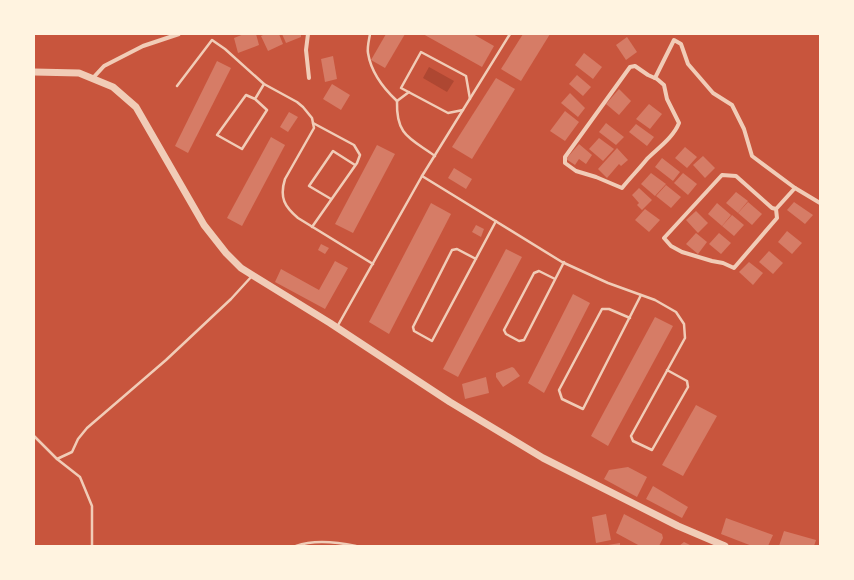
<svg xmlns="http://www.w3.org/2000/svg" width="854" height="580" font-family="'Roboto Serif',serif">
<rect width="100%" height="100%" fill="#c8553d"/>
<polygon fill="#ae4732" points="429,67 454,81 447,92 423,78"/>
<g fill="#d67c66">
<polygon points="244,34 256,34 259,45 238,53 234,38"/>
<polygon points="265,34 279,34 283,44 268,51 261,36"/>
<polygon points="282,34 301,34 301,37 286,43"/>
<polygon points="386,34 405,34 385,68 371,60"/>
<polygon points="423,34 473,34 494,46 482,67"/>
<polygon points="523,34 550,34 521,81 501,69"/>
<polygon points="627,37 637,52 626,60 616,45"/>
<polygon points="584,53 602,67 593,79 575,65"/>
<polygon points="333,56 337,79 325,82 321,59"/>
<polygon points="217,61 231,68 188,153 175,146"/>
<polygon points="577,75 591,87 583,96 569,84"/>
<polygon points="496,78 515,89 472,159 452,147"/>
<polygon points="332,84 350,95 341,110 323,99"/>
<polygon points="619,89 631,101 619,115 606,104"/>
<polygon points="570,93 585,108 578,117 561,103"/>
<polygon points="649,104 662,114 650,129 636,119"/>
<polygon points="565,111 579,122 565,141 550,131"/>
<polygon points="289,112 298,117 288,132 280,127"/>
<polygon points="606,123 624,137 616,145 599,132"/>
<polygon points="636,124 654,137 647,146 629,132"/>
<polygon points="271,137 285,145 242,226 227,218"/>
<polygon points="599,138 614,149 603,161 589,149"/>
<polygon points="579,144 592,155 586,164 579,159 575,165 566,159"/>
<polygon points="377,145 395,154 353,233 335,224"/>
<polygon points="685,147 697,157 687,168 675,158"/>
<polygon points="617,148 628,160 621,166 619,164 607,178 598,169"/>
<polygon points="703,156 715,168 705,178 693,165"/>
<polygon points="662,158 680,172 673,181 655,167"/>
<polygon points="454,168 472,179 466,189 448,178"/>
<polygon points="651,173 666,184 655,196 641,184"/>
<polygon points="683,173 697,184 688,195 674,183"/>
<polygon points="666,185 681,197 671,208 656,196"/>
<polygon points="639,188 652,200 642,210 637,205 639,203 632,195"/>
<polygon points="736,192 748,201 738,213 726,203"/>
<polygon points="748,202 762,214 752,225 738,213"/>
<polygon points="794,202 813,215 805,224 787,210"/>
<polygon points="431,203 451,214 389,334 369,322"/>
<polygon points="717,203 731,215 722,226 708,214"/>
<polygon points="645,209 660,220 649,232 635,220"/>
<polygon points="696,211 708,223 698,233 686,220"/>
<polygon points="732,215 744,225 734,236 722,226"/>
<polygon points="476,225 484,229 481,237 472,232"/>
<polygon points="787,231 802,243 792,254 778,242"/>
<polygon points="696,233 707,242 698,254 686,244"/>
<polygon points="719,233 731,243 721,254 709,244"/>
<polygon points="321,244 329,248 325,254 318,250"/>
<polygon points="506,249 522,257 458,377 443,369"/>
<polygon points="769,251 783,263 773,274 759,262"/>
<polygon points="335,261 348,268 325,309 275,282 281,269 319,290"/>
<polygon points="749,262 763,273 753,285 739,272"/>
<polygon points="573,294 590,303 544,393 528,383"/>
<polygon points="655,317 673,326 608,446 591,436"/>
<polygon points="512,367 514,368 520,376 503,387 496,377 496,373"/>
<polygon points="486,377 489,393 465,399 462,384"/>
<polygon points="696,405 717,416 683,476 662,465"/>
<polygon points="628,467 647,477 637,497 604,479 609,470"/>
<polygon points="653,486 688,507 682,518 646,499"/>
<polygon points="606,514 611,540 596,543 592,517"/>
<polygon points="624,514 662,534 663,538 659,546 640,546 616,533"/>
<polygon points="726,518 773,535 768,546 752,546 721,534"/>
<polygon points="784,531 816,540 814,546 779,546"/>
<polygon points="684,542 692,546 679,546"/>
<polygon points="620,543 620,546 608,546 608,545"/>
</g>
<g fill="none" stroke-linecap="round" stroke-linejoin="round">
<g stroke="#f1ccb7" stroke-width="2.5">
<path d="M370,34C369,40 367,47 368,53C371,72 383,88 397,101L409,92"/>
<path d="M177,86L212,40L225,49L264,84L297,102L303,107L312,118L314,128L285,179C279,198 285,207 298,218L373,264"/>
<polyline points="255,99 267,110 242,149 217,135 246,95 255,99 264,84"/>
<path d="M397,101C396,136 410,138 435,156"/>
<polyline points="463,110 448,113 401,88 421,52 466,76 470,99"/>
<polyline points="422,176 510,34"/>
<polyline points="331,199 309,186 333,151 355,165"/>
<polyline points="312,227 357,163 360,155 354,145 313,123"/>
<polyline points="476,259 457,249 452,250 413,327 414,331 432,341 496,221"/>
<polyline points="555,279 539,271 534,273 504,330 506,334 519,341 524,340 564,262"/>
<polyline points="630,318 609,309 602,309 559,390 562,399 583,409 641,295"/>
<polyline points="337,327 422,176 562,262 608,283 655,300 676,312 684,324 685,338 631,436 633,441 652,450 688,387 687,381 667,370"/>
<polyline points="34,436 57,459 80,477 92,506 92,546"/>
<polyline points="57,459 72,452 78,439 87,428 166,360 231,299 252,276"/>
<path d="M296,546C315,539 337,542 356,546"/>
</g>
<g stroke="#f1ccb7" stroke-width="4">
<polyline points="308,34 306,50 309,78"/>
<path d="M635,66L648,75L657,79L664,85L667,99L679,123C673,138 658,148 647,159C639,169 630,178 622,188L596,177L576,171L565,163V157L630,67Z"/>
<polyline points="655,78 674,40 681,44 688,64 713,93 732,105 744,129 752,156 795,188"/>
<polyline points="92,79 104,66 143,46 179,34"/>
<polyline points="776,209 772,208 736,176 722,175 664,238 671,246 682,252 712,261 723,263 734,268 777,218 776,209 795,188 820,203"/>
</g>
<polyline stroke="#f1ccb7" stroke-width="7" points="34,72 79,73 113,87 136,107 204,225 226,253 241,268 330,323 450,402 543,458 678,526 725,546"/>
</g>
<rect width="854" height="580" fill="none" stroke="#fff3e0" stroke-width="70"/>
</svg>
